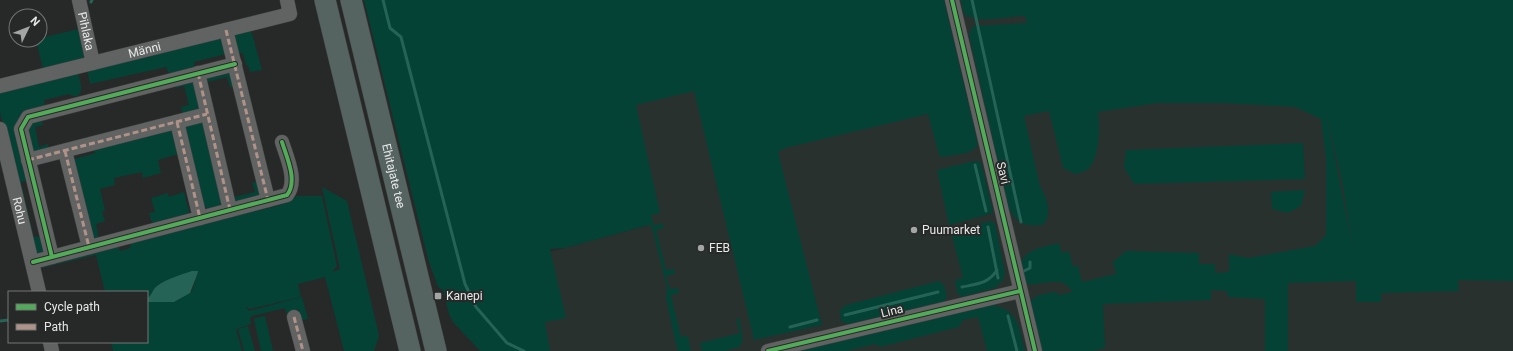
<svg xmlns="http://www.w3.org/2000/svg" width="1513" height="351" font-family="Roboto,sans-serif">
<rect width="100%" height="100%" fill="#272828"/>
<polygon fill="#28312e" points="944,0 1476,0 1513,266 1513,351 515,351 495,267 649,225 622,79 929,114 969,104"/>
<g fill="#054236" fill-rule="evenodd">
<polygon points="364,0 944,0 977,140 977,147 967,153 942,157 939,155 928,114 785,148 778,152 822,325 754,340 694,91 636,105 660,213 651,215 654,226 662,223 664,228 656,230 666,270 674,269 675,274 666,276 670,289 678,288 679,293 671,295 681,337 688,336 691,351 678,351 677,349 666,298 667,288 652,227 649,225 565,248 550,249 566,318 545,322 550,351 480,351 453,322 449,314 443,290 438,287 428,259"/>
<path d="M961,0H1513V281L1458,280L1459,291L1381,293V302H1356V281L1288,283V351H1265V299L1228,297L1227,291L1211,290V300L1103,304L1105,348L1093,351H1042L1029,303C1035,294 1046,293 1056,292L1059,295L1072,292C1063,273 1040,287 1025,284C1023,278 1020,271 1021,265C1022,249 1047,246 1059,243L1062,253L1069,251L1073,267L1078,265L1082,282L1116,274L1113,262L1126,251L1199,253V264H1215V273L1229,272V254L1248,258L1315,246L1326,235V158L1321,119L1295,107L1223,103H1157L1098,112C1100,126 1100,161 1087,170C1084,172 1079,173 1075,174L1063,168L1049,111L1024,116L1040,186C1047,198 1053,214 1043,225C1022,227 1017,223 1007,205L969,34L973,26L1027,23L1025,16C1007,16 980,25 964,14ZM1326,113L1343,186L1352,244Z"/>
<polygon points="79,29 86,57 43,69 36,40 40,40 40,38"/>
<polygon points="251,30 262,70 250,72 248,65 246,65 243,53 238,53 235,34"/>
<polygon points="218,37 222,39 226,54 194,62 196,71 170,76 166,67 90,84 87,70"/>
<polygon points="229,72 232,74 235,87 230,87 227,77 207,82 234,197 255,192 252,183 258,181 261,191 258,196 235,203 202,77"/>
<path d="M78,73C80,81 84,90 78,96H73L69,94L44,100L45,105L40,110L23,117L27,181L21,182L34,237L41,236L44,252L40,254L36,253L3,125L0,112V92Z"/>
<polygon points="195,78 203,109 184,118 181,107 189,105 184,86 176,88 175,83"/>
<polygon points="41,115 43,125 35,127 39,147 48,144 50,152 33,156 25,126"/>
<polygon points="204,121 224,202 221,207 210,210 204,206 183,126"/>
<polygon points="172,127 182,153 158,160 161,173 143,178 142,172 114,178 115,185 100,189 105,210 102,212 105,221 96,224 99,239 95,241 74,159 95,153 93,146"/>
<polygon points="1303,143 1305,179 1134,184 1124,167 1126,150"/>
<polygon points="978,161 981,163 993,211 990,214 949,225 937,170 970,162"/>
<path d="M322,187L347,201L378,331L379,336L374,351H344L325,277L298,284L301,297L250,309L245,306L249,311L302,297L308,319L301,320L298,309L286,313L285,308L252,316L250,318L251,324L236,329L242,351H113L111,342H147V302H174L192,291L197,275C183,276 169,277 157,286C153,290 152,295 147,299V292H105L96,255L42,268L37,264L117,245L120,251L130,248L131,243L245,208L261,210L280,205L297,196H322L337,266L332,272L340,269Z"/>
<polygon points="1305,190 1301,206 1288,213 1272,209 1271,192"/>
<polygon points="184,192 189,211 188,216 153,226 149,213 155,212 151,198 168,193 169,197"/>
<polygon points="991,221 995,224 1005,273 1003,280 995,288 961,297 957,292 955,280 963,278 951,232 954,230"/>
<polygon points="939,281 944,285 947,297 944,302 848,324 841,321 840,310 846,305"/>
<path d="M988,304C1019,309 1018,325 1025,351H987L978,317L963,320L959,327L880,347L875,344L847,351H793Z"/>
<polygon points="265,316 273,351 261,351 254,320 255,318"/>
<path d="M739,318C741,328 745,338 740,347L725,351H702L700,343L740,333L736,319Z"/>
<polygon points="248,326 255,351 244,351 238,329"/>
</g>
<path fill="#246355" d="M192,271H198L197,275L190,293L174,302H147V299C152,295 152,290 157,286C166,279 180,275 192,271Z"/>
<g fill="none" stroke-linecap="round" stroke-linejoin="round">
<g stroke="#246355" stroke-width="3">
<polyline points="383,0 390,28 401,37 465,284 476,307 507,343 524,351"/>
<polyline points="972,0 1021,222"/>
<polyline points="91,2 92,0"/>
<polyline points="975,165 986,211"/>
<polyline points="988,227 998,278"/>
<polyline points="1024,271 1030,268 1030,262"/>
<path d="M962,287C977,284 988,284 997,270"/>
<polyline points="845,315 938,292"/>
<polyline points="1008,316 1017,351"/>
<polyline points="0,321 9,320"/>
<polyline points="790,327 817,320"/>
</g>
<g stroke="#434444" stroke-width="15">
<g id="minor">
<path id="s1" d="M79,0L93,63"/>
<polyline points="952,0 1035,351"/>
<polyline points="226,30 268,200"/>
<polyline points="198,73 230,210"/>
<path id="s2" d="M0,86L290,14L287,0"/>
<polyline points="177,122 200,218"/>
<path id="s3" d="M0,129L39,292"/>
<polyline points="65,151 89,247"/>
<polyline points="28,160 207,114"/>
<polyline points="52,257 21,129 28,117 235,64"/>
<path d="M33,262L287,195C298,181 287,158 282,142"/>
<polyline points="294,317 303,351"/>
<polyline points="50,342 52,351"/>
<polyline points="768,351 1020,291"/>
</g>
</g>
<g stroke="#434444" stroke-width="22">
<g id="highway">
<polyline points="325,0 410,351"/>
<path id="s4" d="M351,0L436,351"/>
</g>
</g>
<use href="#minor" stroke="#616362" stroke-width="14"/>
<use href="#highway" stroke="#566461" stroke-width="21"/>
<g stroke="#af9288" stroke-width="3" stroke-dasharray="6 3" stroke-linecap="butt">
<polyline points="226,30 268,200"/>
<polyline points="198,73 230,210"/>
<polyline points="177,122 200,218"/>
<polyline points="65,151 89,247"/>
<polyline points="28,160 207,114"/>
<polyline points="294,317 303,351"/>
</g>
<g stroke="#262928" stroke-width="6">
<g id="cycleway">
<polyline points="952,0 1035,351"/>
<polyline points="52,257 21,129 28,117 235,64"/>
<path d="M33,262L287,195C298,181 287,158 282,142"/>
<polyline points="768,351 1020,291"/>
</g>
</g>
<use href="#cycleway" stroke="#51ab58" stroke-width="4"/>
</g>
<g fill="#a4a5a5" stroke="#262928" stroke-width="1.5">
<circle cx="914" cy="230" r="4"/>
<circle cx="701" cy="248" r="4"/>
<rect x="434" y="292" width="8" height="8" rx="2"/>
</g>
<g text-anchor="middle" stroke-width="4" stroke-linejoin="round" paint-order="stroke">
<g font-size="12" fill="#e7e9e9" stroke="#262928">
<text dy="4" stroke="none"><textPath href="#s1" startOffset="32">Pihlaka</textPath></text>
<text dy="4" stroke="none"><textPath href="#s2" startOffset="149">Männi</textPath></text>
<text transform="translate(1003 173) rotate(77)" y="4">Savi</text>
<text dy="4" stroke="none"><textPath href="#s4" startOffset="181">Ehitajate tee</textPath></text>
<text dy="4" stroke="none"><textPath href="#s3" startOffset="84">Rohu</textPath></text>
<text transform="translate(892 311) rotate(-14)" y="4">Lina</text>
</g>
<g font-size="12" fill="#e7e9e9" stroke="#262928" text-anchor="start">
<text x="922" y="234">Puumarket</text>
<text x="709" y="252">FEB</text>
<text x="446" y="300">Kanepi</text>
</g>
</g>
<rect x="8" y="291" width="140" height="52" fill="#262928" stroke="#737675"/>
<rect x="16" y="304" width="20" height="6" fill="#51ab58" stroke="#737675"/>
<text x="44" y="311" font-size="12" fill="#e7e9e9">Cycle path</text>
<rect x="16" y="324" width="20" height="6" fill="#af9288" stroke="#737675"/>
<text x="44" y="331" font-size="12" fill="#e7e9e9">Path</text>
<g transform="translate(28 28) rotate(47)"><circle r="19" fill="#262928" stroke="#737675"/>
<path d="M0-3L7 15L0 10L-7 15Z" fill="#a4a5a5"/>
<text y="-6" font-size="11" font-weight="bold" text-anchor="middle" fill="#e7e9e9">N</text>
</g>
</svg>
